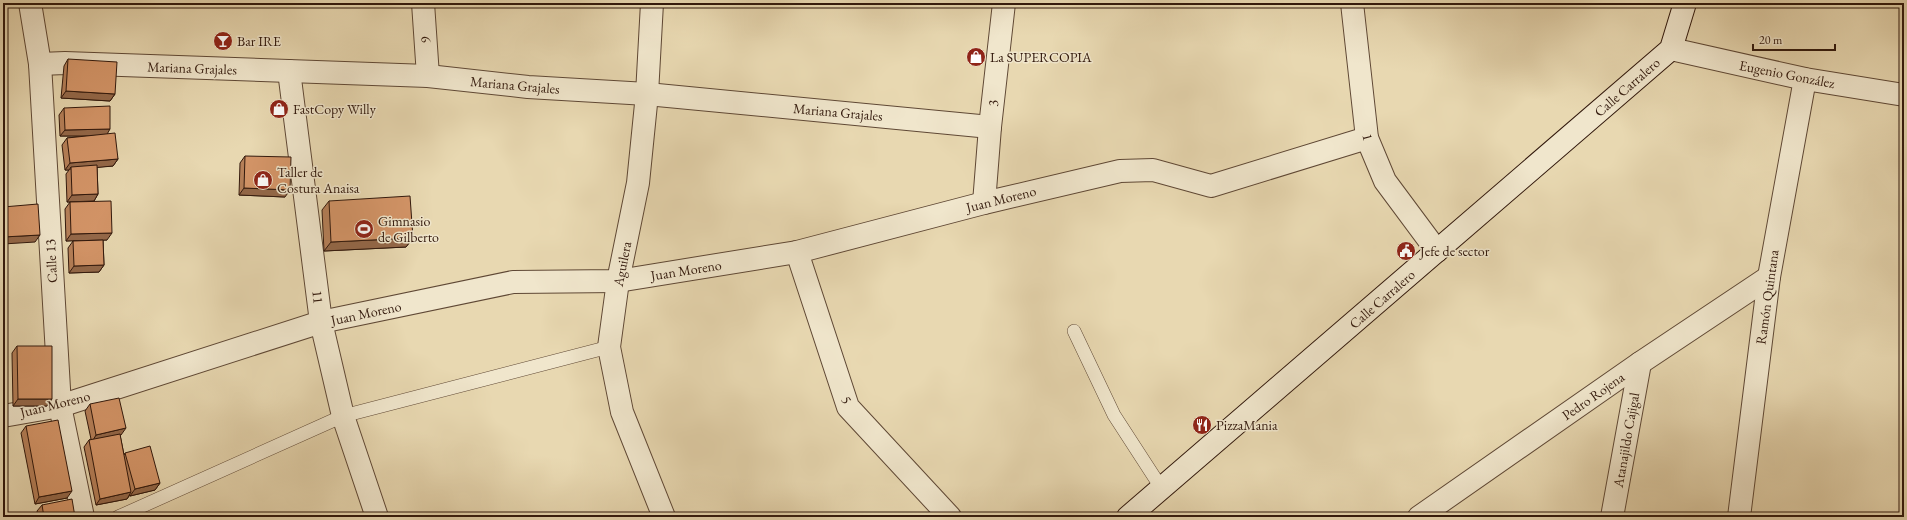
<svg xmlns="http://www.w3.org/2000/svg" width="1907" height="520" font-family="'EB Garamond',serif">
<rect width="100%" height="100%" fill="#e8d8b1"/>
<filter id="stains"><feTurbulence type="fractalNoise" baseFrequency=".005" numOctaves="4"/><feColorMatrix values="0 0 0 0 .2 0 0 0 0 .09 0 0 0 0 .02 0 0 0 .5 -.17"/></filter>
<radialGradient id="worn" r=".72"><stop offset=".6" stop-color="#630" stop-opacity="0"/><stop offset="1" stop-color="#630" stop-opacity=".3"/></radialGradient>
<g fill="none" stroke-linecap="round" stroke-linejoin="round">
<g stroke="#5f4835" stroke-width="14">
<g id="lane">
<polyline points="1074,331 1114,415 1162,489"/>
<polyline points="118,517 343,416 609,347"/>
</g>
</g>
<g stroke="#5f4835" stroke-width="24">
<g id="street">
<polyline points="30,3 40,64 60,406 83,517"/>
<polyline points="423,3 428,76"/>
<polyline points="652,3 647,94 638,183 618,281 609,347 622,412 664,517"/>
<polyline points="1352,3 1367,138 1385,181 1437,251"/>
<polyline points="1671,49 1805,79 1904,95"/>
<polyline points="40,64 65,63 428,76 528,87 647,94 990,127"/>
<polyline points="289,71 321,322 343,416 377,517"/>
<polyline points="984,203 990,127 1004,3"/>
<polyline points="797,252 848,407 950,517"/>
<polyline points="3,416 60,406 321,322 513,282 618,281 797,252 984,203 1120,171 1153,170 1211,186 1367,138"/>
<polyline points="1419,517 1640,363 1769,277"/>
<polyline points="1612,517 1640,363"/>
<polyline points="1739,517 1769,277 1805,79"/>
</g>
</g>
<g stroke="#31180c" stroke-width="24">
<polyline id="secondary" points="1128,517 1671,49 1685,3"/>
</g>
<use href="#lane" stroke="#f0e6cc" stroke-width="13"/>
<use href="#street" stroke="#f0e6cc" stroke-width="22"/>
<use href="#secondary" stroke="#f0e6cc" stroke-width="22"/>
</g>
<g fill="#b68059" stroke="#31180c">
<polygon points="68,59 115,94 110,101 61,98 64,66"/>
<polygon points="64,108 107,134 118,159 113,166 97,167 98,194 94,201 67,202 66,174 69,170 65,170 62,145 67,138 86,136 60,136 59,115"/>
<polygon points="245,156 285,197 239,195 240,163"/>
<polygon points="329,201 413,238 406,247 324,251 322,210"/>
<polygon points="70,202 107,240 103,240 104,265 99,272 69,273 68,248 73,241 81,240 66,241 65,209"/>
<polygon points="17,346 47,406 13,406 12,353"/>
<polygon points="90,404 121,435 120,435 124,455 125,453 160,483 155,490 130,496 130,495 127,499 96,505 84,447 89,440 91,439 85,411"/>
<polygon points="26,426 67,498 35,504 21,433"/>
<polygon points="42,505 75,517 38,517 37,511"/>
</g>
<g fill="#946849" stroke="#31180c">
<polygon points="66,91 115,94 110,101 61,98"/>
<polygon points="110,129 106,136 60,136 65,130"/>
<polygon points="118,159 113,166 71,170 71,167 69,170 65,170 70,163"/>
<polygon points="244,188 290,190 285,197 239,195"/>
<polygon points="98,194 94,201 67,202 72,195"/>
<polygon points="112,233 107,240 66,241 71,234"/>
<polygon points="40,235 35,242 3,244 3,237"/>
<polygon points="413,238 406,247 324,251 331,242"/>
<polygon points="104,265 99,272 69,273 74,266"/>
<polygon points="18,399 52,399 47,406 13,406"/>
<polygon points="126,428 121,435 92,442 96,435"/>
<polygon points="160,483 155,490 130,496 135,489"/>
<polygon points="72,491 67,498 35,504 39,497"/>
<polygon points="131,492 127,499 96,505 100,499"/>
</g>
<g fill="#d49568" stroke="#31180c">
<polygon points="68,59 117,62 115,94 66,91"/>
<polygon points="110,106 110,129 65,130 64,108"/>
<polygon points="115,133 118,159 70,163 67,138"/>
<polygon points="245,156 291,157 290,190 244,188"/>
<polygon points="97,165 98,194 72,195 71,167"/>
<polygon points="410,196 413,238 331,242 329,201"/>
<polygon points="111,201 112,233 71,234 70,202"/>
<polygon points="38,204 40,235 3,237 3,207"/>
<polygon points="103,240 104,265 74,266 73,241"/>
<polygon points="17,346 52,346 52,399 18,399"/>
<polygon points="119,398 126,428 96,435 90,404"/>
<polygon points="58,420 72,491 39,497 26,426"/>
<polygon points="120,434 131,492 100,499 89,440"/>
<polygon points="150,446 160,483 135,489 125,453"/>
<polygon points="72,499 75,517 44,517 42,505"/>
</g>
<defs>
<g id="bar-disc" transform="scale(1)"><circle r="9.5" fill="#8f2418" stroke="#f0e6cc"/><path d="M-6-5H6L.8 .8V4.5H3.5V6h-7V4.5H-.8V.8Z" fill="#fff"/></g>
<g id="shop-disc" transform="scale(1)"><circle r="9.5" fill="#8f2418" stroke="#f0e6cc"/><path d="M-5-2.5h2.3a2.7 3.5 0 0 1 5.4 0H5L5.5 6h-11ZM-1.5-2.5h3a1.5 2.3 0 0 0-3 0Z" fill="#fff"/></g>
<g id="stadium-disc" transform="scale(1)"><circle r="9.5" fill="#8f2418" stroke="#f0e6cc"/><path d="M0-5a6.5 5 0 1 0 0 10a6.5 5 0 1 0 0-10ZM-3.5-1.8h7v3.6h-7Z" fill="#fff"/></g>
<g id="civic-disc" transform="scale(1)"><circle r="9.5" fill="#8f2418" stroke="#f0e6cc"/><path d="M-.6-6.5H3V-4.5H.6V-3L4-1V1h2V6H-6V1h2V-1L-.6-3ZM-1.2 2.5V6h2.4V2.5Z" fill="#fff"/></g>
<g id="restaurant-disc" transform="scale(1)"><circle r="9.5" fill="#8f2418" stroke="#f0e6cc"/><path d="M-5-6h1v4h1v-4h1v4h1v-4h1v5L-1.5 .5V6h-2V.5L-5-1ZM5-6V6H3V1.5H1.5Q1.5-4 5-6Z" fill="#fff"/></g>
</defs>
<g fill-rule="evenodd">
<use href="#bar-disc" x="223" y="41"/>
<use href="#shop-disc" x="976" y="57"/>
<use href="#shop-disc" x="279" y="109"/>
<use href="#shop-disc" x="263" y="180"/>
<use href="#stadium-disc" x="364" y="229"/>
<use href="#civic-disc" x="1406" y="251"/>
<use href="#restaurant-disc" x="1202" y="425"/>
</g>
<g text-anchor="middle" stroke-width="3" stroke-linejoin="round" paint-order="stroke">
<g font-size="14" fill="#31180c" stroke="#f0e6cc">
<text transform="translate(425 40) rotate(-93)" y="5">9</text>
<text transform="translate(192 68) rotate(2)" y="5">Mariana Grajales</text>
<text transform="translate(1787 74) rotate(11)" y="5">Eugenio González</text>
<text transform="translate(515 85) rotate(5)" y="5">Mariana Grajales</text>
<text transform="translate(1627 87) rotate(-41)" y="5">Calle Carralero</text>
<text transform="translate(993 103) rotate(-83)" y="5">3</text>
<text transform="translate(838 112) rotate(5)" y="5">Mariana Grajales</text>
<text transform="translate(1368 137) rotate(76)" y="5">1</text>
<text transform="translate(1001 199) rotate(-14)" y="5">Juan Moreno</text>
<text transform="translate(51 261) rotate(-93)" y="5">Calle 13</text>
<text transform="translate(622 264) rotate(-79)" y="5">Aguilera</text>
<text transform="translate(686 270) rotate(-9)" y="5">Juan Moreno</text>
<text transform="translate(318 297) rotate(83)" y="5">11</text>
<text transform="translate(1767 297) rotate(-82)" y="5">Ramón Quintana</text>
<text transform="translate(1382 299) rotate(-41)" y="5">Calle Carralero</text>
<text transform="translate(366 313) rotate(-12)" y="5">Juan Moreno</text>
<text transform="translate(1593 396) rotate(-35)" y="5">Pedro Rojena</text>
<text transform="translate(847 400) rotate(67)" y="5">5</text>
<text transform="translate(55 404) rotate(-14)" y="5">Juan Moreno</text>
<text transform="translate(1626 440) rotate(-80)" y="5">Atanajildo Cajigal</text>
</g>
<g font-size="14" fill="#31180c" stroke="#f0e6cc" text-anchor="start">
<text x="237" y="46">Bar IRE</text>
<text x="990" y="62">La SUPERCOPIA</text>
<text x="293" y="114">FastCopy Willy</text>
<text x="277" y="177">Taller de<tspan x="277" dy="16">Costura Anaisa</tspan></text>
<text x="378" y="226">Gimnasio<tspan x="378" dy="16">de Gilberto</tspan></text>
<text x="1420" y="256">Jefe de sector</text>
<text x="1216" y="430">PizzaMania</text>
</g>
</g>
<rect width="1907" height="520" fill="none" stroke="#e8d8b1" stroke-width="16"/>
<rect x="4" y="4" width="1899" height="512" fill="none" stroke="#31180c" stroke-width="2"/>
<rect x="8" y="8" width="1891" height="504" fill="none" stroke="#31180c"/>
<path d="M1753 44v6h82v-6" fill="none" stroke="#31180c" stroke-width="2"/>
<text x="1759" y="44" font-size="12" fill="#31180c" stroke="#f0e6cc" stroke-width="3" paint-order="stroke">20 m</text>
<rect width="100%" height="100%" filter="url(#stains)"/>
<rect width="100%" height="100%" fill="url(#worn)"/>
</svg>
